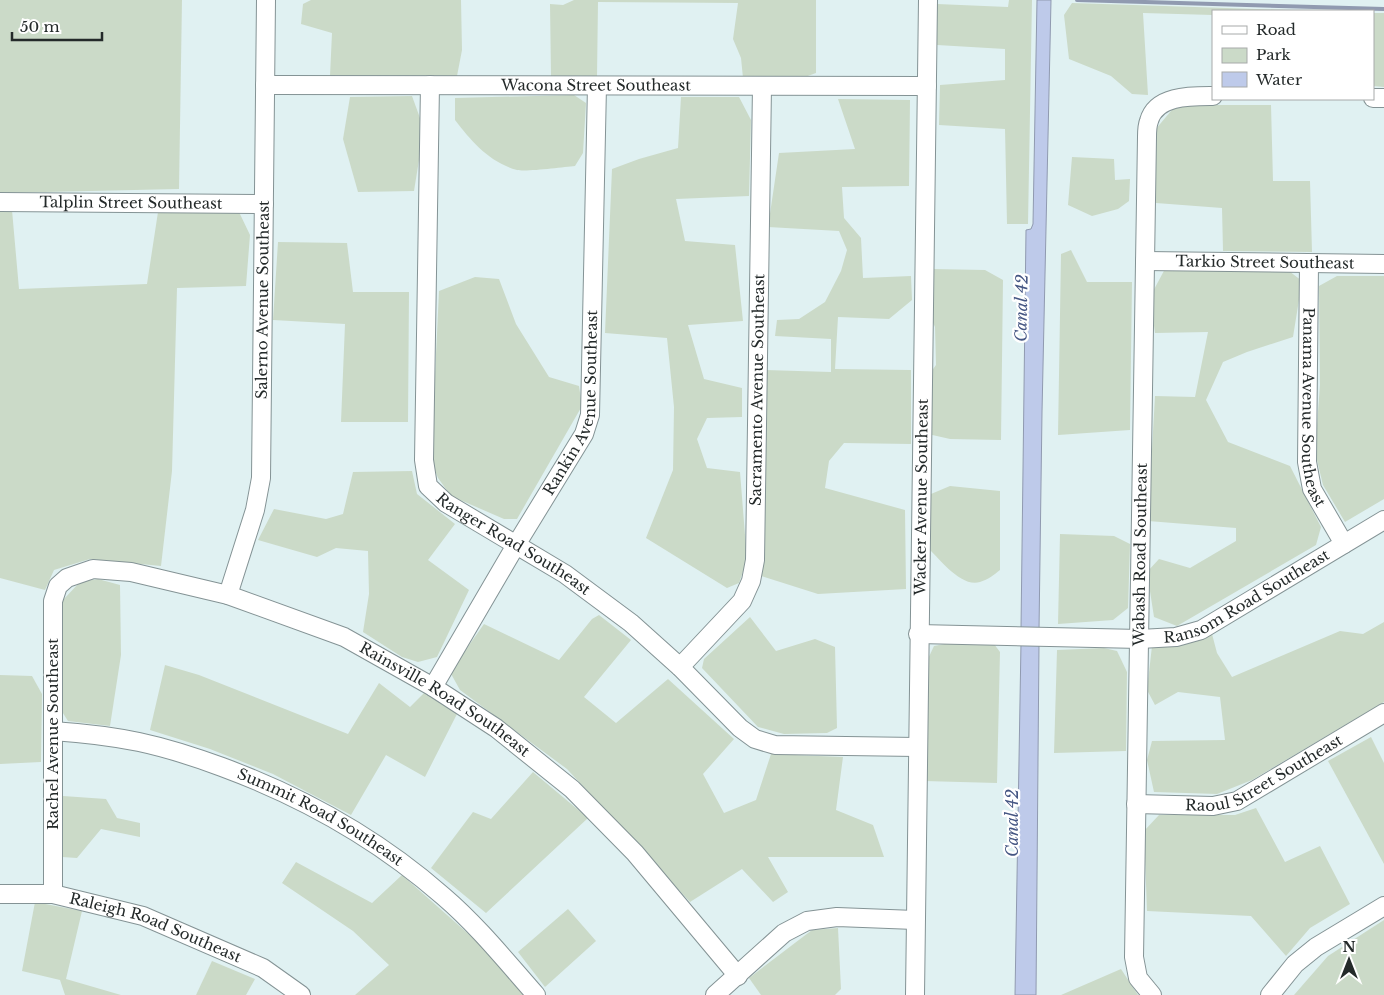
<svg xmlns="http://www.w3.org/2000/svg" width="1384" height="995" font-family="'Libre Baskerville',serif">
<rect width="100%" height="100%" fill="#e0f1f2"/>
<g fill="#cbdac8">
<polygon points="0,0 182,0 179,189 0,193"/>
<polygon points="311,0 461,0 462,50 457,76 330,76 332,33 301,24 303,4"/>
<polygon points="574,0 816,0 816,73 805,77 743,78 741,58 733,39 738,3 598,2 597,76 551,76 550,4 563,5"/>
<polygon points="1009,0 1032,0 1028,224 1007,224 1005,129 939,125 940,85 1005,80 1005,49 937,45 937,4 1008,7"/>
<polygon points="1072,3 1321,11 1213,11 1213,15 1143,13 1148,95 1132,94 1111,76 1069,59 1064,15"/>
<polygon points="1373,13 1384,13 1384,87 1373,86"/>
<path d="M574,95L586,103L583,153L575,166C563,167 527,172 517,170C489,162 472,142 455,120V98Z"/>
<polygon points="412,96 424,129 414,191 358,192 343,139 350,97"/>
<polygon points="681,97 739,97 751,120 749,196 676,199 685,241 735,245 743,321 688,325 704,379 742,388 742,417 707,418 697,439 707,468 740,472 747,560 739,583 727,588 646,538 673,470 674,407 667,338 605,333 612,169 639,159 678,148"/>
<polygon points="838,99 910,100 909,186 842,187 844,218 861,238 863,278 911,276 912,300 889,319 838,317 835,369 911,370 911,444 844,443 829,461 825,488 905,510 906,589 818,594 761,576 765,370 831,372 831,339 775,336 777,320 799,319 825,302 841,271 847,250 839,231 768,227 779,153 855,149"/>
<polygon points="1176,105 1271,105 1273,181 1310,181 1312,252 1223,251 1222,208 1156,203 1155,130"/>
<polygon points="1072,157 1114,159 1115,180 1130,179 1129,201 1118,209 1092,216 1068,205"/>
<polygon points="0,210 12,210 19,289 147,284 158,212 239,212 250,235 246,286 177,288 172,471 161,566 90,559 54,570 45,590 0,578"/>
<polygon points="278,242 347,243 353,292 409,292 408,422 341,422 345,324 273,320"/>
<polygon points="1071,250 1087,282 1132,282 1130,430 1058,435 1061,254"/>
<polygon points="1166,267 1289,271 1302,281 1293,337 1247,352 1223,362 1206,400 1228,442 1290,466 1321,527 1316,545 1177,626 1154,617 1147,572 1159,559 1190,568 1236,541 1236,528 1148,521 1155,396 1195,397 1208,332 1155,333 1150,297"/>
<polygon points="932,269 985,270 1003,280 1001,440 950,439 928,434 931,372 936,365 935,327 927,310"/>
<polygon points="1337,276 1384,276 1384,499 1345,522 1323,485 1315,452 1320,385 1319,286"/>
<polygon points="475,277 499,279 516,324 549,377 579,386 582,406 517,519 504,519 451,496 438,478 431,460 439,291"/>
<polygon points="412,471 417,494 455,524 428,560 469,590 437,657 418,662 402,657 363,632 369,594 368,551 336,548 317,557 258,540 274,509 326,519 343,514 353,472"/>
<path d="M950,486L1000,491V570C994,575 987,580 980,582C961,588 939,558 927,547L924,517L931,494Z"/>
<polygon points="1060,534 1114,536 1130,544 1128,608 1113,620 1058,624"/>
<polygon points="98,579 120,585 121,655 110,726 68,721 61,710 63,600 80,582"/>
<polygon points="599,615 631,640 584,697 616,723 668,679 734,739 703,774 724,813 756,800 771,754 843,757 836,810 873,825 884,857 768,857 788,892 773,902 742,869 690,902 567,769 460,690 450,672 484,624 559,660 592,619"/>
<polygon points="750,617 776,651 815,639 835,647 837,728 827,733 784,734 758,727 702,668 704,659"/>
<polygon points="1384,622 1384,702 1252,780 1217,794 1154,792 1147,760 1152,741 1225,740 1220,697 1178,692 1155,705 1147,690 1152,646 1180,645 1212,634 1217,653 1232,677 1340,631 1363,634"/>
<polygon points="960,641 994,644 1000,652 997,783 924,781 926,663 934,646"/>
<polygon points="1104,648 1117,651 1127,672 1126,751 1054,753 1057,650"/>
<polygon points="165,665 199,675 348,734 379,683 410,707 424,693 458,712 425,777 386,755 351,815 273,774 210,749 150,730"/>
<polygon points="0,675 32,676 42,694 41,762 0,764"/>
<polygon points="1371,737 1384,763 1384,864 1328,761"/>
<polygon points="533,772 588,818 486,913 431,868 473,812 491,819"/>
<polygon points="63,796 106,799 117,818 140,823 140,837 101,829 77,858 62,857"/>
<polygon points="1256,808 1285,862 1320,846 1350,904 1310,928 1286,956 1251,916 1147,911 1144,831 1159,815 1235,815"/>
<polygon points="296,862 372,903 402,875 491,954 524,995 355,995 389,965 353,931 282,883"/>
<polygon points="35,902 82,911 66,979 121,995 65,995 60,980 22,971"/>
<polygon points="568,909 596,941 545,987 518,952"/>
<polygon points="1384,920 1384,995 1294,995 1328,956"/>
<polygon points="838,928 841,989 835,995 761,995 749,978 812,930"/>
<polygon points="212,961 255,979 246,995 196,995"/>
<polygon points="1121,969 1138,995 1061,995"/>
</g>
<g fill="#becaea" stroke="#909ab0">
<polygon points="1037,0 1051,0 1042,412 1039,630 1021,629 1026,230 1031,229 1033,224"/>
<polygon points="1021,643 1039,644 1036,995 1015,995"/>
</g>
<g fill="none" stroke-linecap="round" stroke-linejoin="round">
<polyline stroke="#909ab0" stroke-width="4" points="1077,0 1384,9"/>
<g stroke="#849395" stroke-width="20">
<g id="minor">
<path id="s1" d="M265,85L927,86"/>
<path id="s2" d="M430,85L424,460L428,486L446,503L565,574L631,623L680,667L740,728L755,739L775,745L917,747"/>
<polyline points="1373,98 1384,98"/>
<path id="s3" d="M0,202L264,204"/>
<path id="s4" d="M1145,261L1384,264"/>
<path id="s5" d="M1309,264L1307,462L1312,489L1344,544"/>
<path id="s6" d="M228,595L255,510L261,478L266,0"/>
<path id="s7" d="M918,634L1140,639L1176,637L1201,630L1384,520"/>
<path id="s8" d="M680,667L742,601L751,581L755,560L762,86"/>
<path id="s9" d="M433,687L516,545L584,434L590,415L597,86"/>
<path id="s10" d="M53,731C82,733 110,736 139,742C167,748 195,757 222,767C303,797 378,839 443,896C477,925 506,961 536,995"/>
<path id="s11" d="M1136,804L1213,806L1237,801L1384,713"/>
<path id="s12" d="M0,894H53L143,916L263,968L301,995"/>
<path id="s13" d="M53,894V601L58,586L67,578L93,569L131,572L228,595L344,637L433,687L496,728L572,789L635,853L738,976"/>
<polyline points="715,995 784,933 807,921 837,917 915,920"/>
<path id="s14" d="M915,995L928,0"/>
<path id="s15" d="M1152,995L1138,978L1134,957L1147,137C1147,132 1147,126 1149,121C1156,95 1191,96 1213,96"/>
<polyline points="1270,995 1295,964 1316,947 1384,906"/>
</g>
</g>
<use href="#minor" stroke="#fff" stroke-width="18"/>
</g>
<g text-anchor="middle" stroke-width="4.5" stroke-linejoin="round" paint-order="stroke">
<g font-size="15" fill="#242a2a" stroke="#fff">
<text dy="5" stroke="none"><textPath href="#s1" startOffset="331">Wacona Street Southeast</textPath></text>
<text dy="5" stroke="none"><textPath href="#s3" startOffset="131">Talplin Street Southeast</textPath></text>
<text dy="5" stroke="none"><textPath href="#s4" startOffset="120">Tarkio Street Southeast</textPath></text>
<text dy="5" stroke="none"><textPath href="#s6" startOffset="300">Salerno Avenue Southeast</textPath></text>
<text dy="5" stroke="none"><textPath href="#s8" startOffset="304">Sacramento Avenue Southeast</textPath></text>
<text dy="5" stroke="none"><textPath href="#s9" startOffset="322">Rankin Avenue Southeast</textPath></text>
<text dy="5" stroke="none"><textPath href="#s5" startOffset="144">Panama Avenue Southeast</textPath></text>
<text dy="5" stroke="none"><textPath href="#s14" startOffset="498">Wacker Avenue Southeast</textPath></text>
<text dy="5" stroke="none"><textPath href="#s2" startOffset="505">Ranger Road Southeast</textPath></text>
<text dy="5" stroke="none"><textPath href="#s15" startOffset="446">Wabash Road Southeast</textPath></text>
<text dy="5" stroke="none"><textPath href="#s7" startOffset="339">Ransom Road Southeast</textPath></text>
<text dy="5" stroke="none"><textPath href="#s13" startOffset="728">Rainsville Road Southeast</textPath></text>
<text transform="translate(53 734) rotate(-90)" y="5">Rachel Avenue Southeast</text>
<text dy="5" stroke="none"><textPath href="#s11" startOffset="136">Raoul Street Southeast</textPath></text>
<text dy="5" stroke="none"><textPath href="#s10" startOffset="284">Summit Road Southeast</textPath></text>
<text dy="5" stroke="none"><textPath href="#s12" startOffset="161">Raleigh Road Southeast</textPath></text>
</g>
<g font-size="16" font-style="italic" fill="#455683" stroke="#fff">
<text transform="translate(1021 308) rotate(-89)" y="6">Canal 42</text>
<text transform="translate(1012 823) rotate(-90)" y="6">Canal 42</text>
</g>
</g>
<rect x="1212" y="10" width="162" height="90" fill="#ffffff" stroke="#a7aaaa"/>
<rect x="1222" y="26" width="25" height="8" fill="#ffffff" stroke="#a7aaaa"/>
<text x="1256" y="35" font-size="15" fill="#242a2a">Road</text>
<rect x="1222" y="48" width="25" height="15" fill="#cbdac8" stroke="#a7aaaa"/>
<text x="1256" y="60" font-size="15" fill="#242a2a">Park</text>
<rect x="1222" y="72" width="25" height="15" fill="#becaea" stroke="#a7aaaa"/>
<text x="1256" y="85" font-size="15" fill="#242a2a">Water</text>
<g transform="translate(1349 960)" stroke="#ffffff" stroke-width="4" paint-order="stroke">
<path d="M0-4L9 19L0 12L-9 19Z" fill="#242a2a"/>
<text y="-8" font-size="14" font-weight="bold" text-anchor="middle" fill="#242a2a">N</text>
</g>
<path d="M12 32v8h90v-8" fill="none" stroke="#242a2a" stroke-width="2.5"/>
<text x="20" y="32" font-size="15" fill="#242a2a" stroke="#ffffff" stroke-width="4" paint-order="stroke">50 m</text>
</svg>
